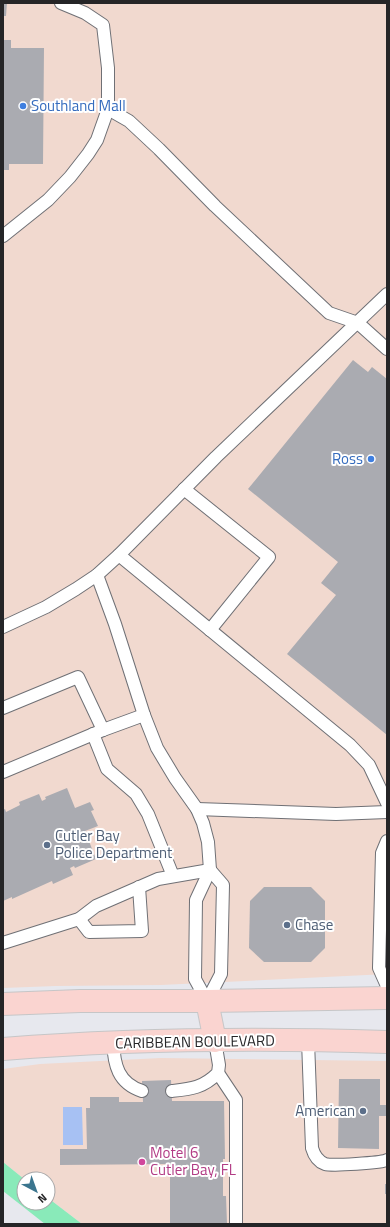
<svg xmlns="http://www.w3.org/2000/svg" width="390" height="1227" font-family="'Titillium Web',sans-serif">
<rect width="100%" height="100%" fill="#e7e8ee"/>
<g fill="#f1d9cf">
<polygon points="3,3 387,3 387,974 161,985 56,986 3,988"/>
<polygon points="161,1058 387,1061 387,1224 82,1224 48,1198 48,1179 24,1179 3,1162 3,1069 40,1064"/>
</g>
<polygon fill="#89eab9" points="3,1162 24,1179 24,1203 48,1203 48,1198 82,1224 45,1224 3,1191"/>
<polygon fill="#a7c1f3" points="63,1107 82,1107 83,1145 63,1145"/>
<g fill="#aaabb1">
<polygon points="3,3 7,3 6,16 3,16"/>
<polygon points="3,40 11,40 11,48 44,48 43,164 9,164 9,170 3,170"/>
<polygon points="353,360 368,372 372,367 387,379 387,735 287,654 336,595 321,583 338,562 248,489"/>
<polygon points="67,788 75,808 90,802 94,810 91,811 98,826 85,831 96,859 75,868 74,866 70,868 73,875 53,884 52,881 12,899 12,897 3,901 3,810 5,809 6,812 20,805 19,802 39,794 42,801 46,799 45,797"/>
<polygon points="264,887 311,887 325,901 325,948 311,962 264,962 249,948 250,901"/>
<polygon points="339,1079 380,1079 380,1105 387,1105 387,1116 379,1116 379,1149 338,1148"/>
<polygon points="171,1080 172,1101 224,1101 225,1159 223,1159 223,1196 226,1196 227,1224 170,1224 170,1164 60,1165 60,1149 87,1149 86,1108 90,1108 90,1097 119,1097 119,1102 143,1102 142,1081"/>
<rect x="385" y="1184" width="2" height="10"/>
</g>
<g fill="none" stroke-linecap="round" stroke-linejoin="round">
<g stroke="#6f7075" stroke-width="14">
<g id="service">
<polyline points="108,109 129,121 159,149 215,206 329,313 358,323 387,349"/>
<polyline points="3,236 48,200 70,177 88,154 97,140 108,109 108,68 103,25 85,13 61,3"/>
<polyline points="184,489 269,557 210,630"/>
<polyline points="119,555 350,745 369,765 387,803"/>
<polyline points="97,575 115,624 144,715 157,748 175,778 197,809 203,823 208,842 210,870 196,900 195,979 207,1001"/>
<polyline points="3,627 46,607 76,589 97,575 119,555 216,457 387,294"/>
<polyline points="3,708 78,677 103,730"/>
<polyline points="93,734 107,769 136,794 148,814 173,876"/>
<polyline points="3,772 103,730 144,715"/>
<polyline points="197,809 336,814 387,812"/>
<polyline points="387,841 382,853 379,968 387,986"/>
<polyline points="79,919 89,932 142,931 139,887"/>
<polyline points="3,943 79,919 96,906 158,879 210,870"/>
<polyline points="207,1001 221,974 223,885 210,870"/>
<path d="M308,1041L312,1148C314,1155 317,1161 325,1164C332,1166 381,1163 387,1160"/>
<path d="M113,1042C114,1065 118,1083 142,1091"/>
<polyline points="218,1073 236,1100 236,1224"/>
<path d="M172,1091C191,1089 203,1088 218,1073L219,1065L215,1041"/>
</g>
</g>
<g stroke="#c6c6c7" stroke-width="24">
<g id="primary">
<polyline points="207,1001 215,1041"/>
<polyline points="3,1004 80,1001 207,1001 387,998"/>
<path d="M3,1049C130,1039 259,1038 387,1042"/>
</g>
</g>
<use href="#service" stroke="#fff" stroke-width="12"/>
<use href="#primary" stroke="#fad4d0" stroke-width="22"/>
</g>
<g fill="#3f7fe0" stroke="#fff" stroke-width="1.5">
<circle cx="23" cy="106" r="4"/>
<circle cx="371" cy="459" r="4"/>
</g>
<g fill="#5c6f8a" stroke="#fff" stroke-width="1.5">
<circle cx="47" cy="845" r="4"/>
<circle cx="287" cy="925" r="4"/>
<circle cx="363" cy="1111" r="4"/>
</g>
<circle fill="#d1479c" stroke="#fff" stroke-width="1.5" cx="142" cy="1162" r="4"/>
<g text-anchor="middle" stroke-width="4" stroke-linejoin="round" paint-order="stroke">
<g font-size="15" fill="#366cbe" stroke="#fff" text-anchor="start">
<text x="31" y="111">Southland Mall</text>
<text x="363" y="464" text-anchor="end">Ross</text>
</g>
<g font-size="15" fill="#4e5e75" stroke="#fff" text-anchor="start">
<text x="55" y="841">Cutler Bay<tspan x="55" dy="17">Police Department</tspan></text>
<text x="295" y="930">Chase</text>
<text x="355" y="1116" text-anchor="end">American</text>
</g>
<g font-size="15" fill="#252527" stroke="#fff">
<text transform="translate(195 1042) rotate(-1)" y="5">CARIBBEAN BOULEVARD</text>
</g>
<g font-size="15" fill="#b23c85" stroke="#fff" text-anchor="start">
<text x="150" y="1158">Motel 6<tspan x="150" dy="17">Cutler Bay, FL</tspan></text>
</g>
</g>
<rect width="390" height="1227" fill="none" stroke="#252527" stroke-width="8"/>
<g transform="translate(36 1191) rotate(139)"><circle r="19" fill="#ffffff" stroke="#a8a8a9"/>
<path d="M0-3L7 15L0 10L-7 15Z" fill="#3b758e"/>
<text y="-6" font-size="11" font-weight="bold" text-anchor="middle" fill="#252527">N</text>
</g>
</svg>
